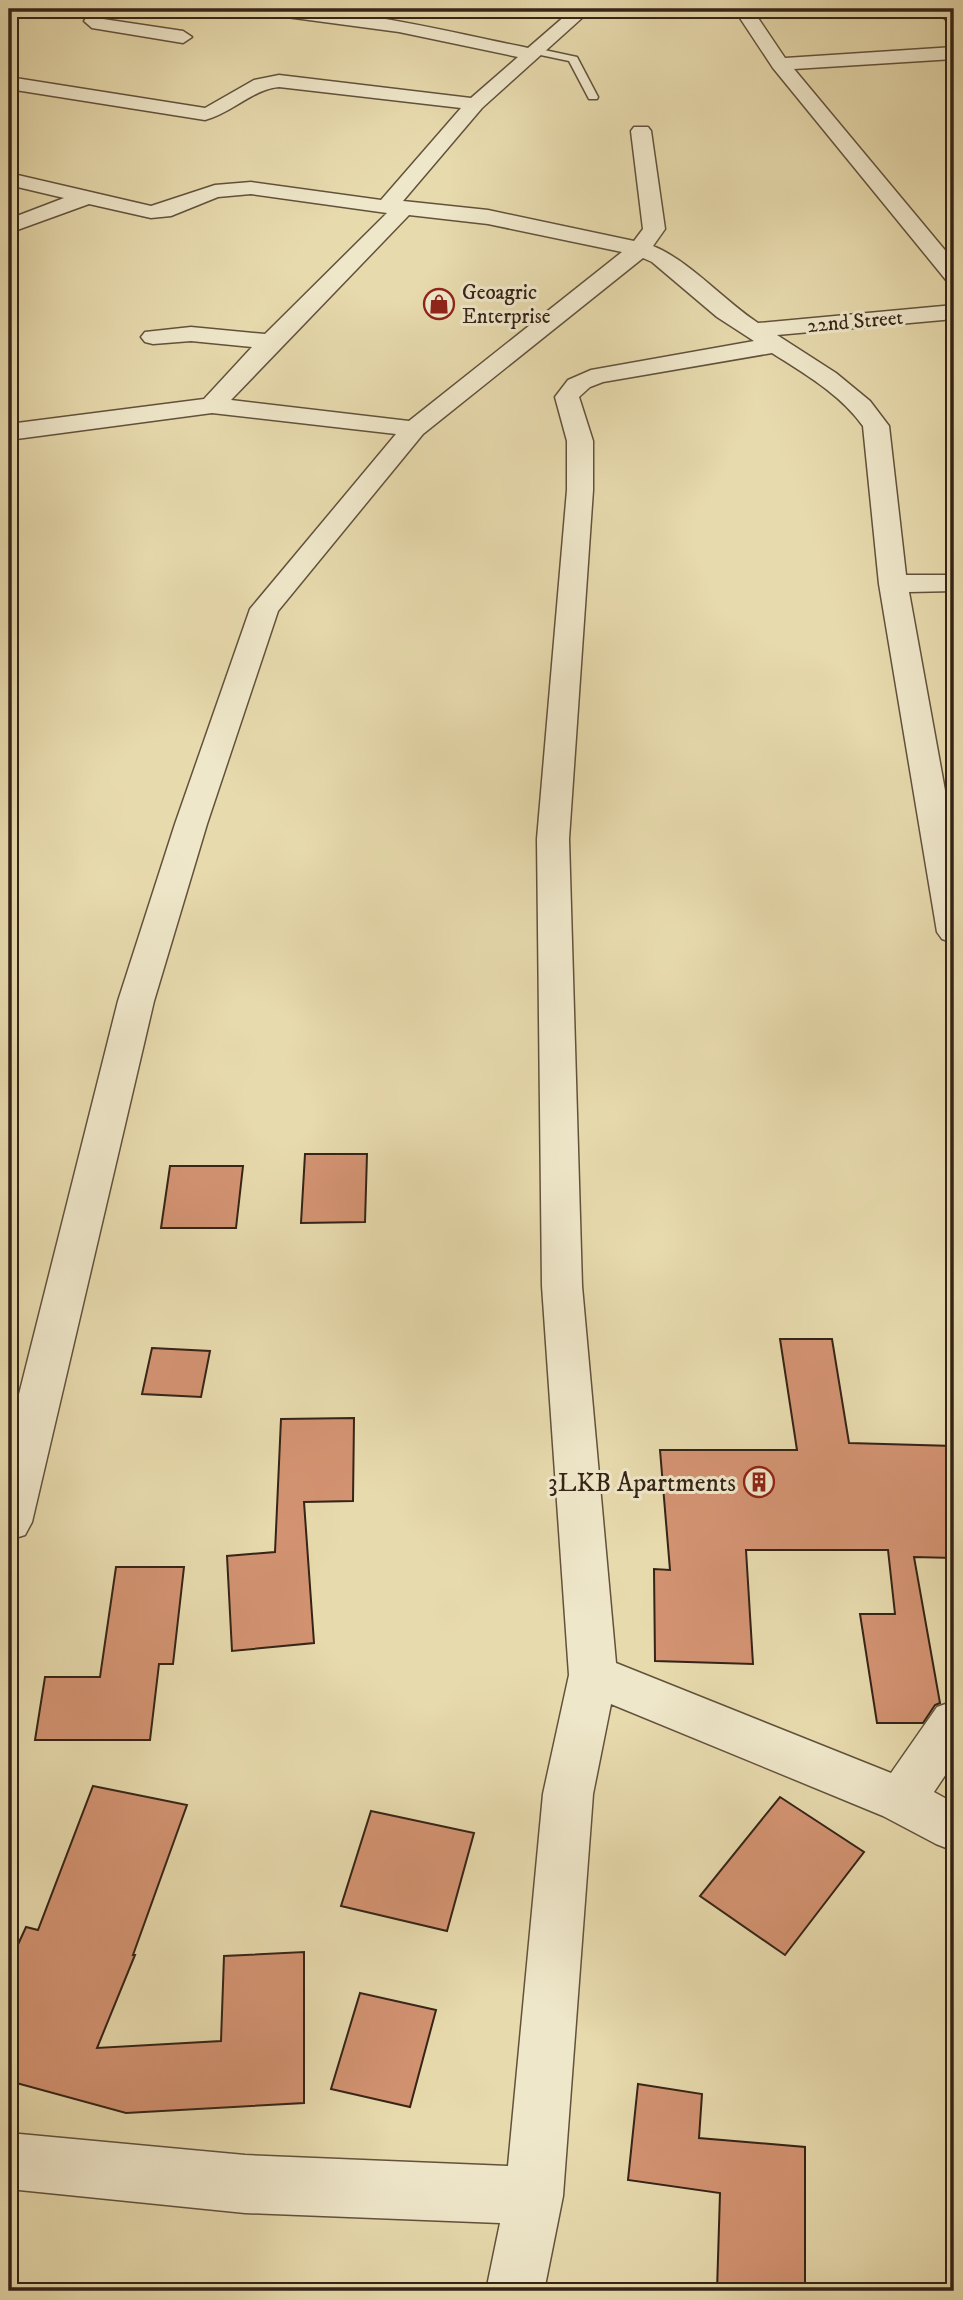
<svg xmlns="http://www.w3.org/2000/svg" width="963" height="2300" font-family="'IM FELL DW Pica',serif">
<rect width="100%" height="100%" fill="#e7daad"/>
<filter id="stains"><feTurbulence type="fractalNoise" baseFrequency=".00286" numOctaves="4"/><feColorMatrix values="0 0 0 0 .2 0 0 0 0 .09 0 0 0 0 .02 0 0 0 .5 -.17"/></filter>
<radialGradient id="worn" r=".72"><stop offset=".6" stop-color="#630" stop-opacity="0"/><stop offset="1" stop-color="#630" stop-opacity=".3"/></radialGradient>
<g fill="#d39372" stroke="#352417" stroke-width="2">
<polygon points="305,1154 367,1154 365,1222 301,1223"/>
<polygon points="170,1166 243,1166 236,1228 161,1228"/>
<polygon points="780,1339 832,1339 849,1443 954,1446 954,1558 914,1557 940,1703 935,1705 923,1723 877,1723 860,1614 895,1614 888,1550 746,1550 753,1664 655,1661 654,1569 670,1570 660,1450 797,1450"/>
<polygon points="152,1348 210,1351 201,1397 142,1394"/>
<polygon points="354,1418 353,1501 304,1502 314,1643 232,1651 227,1556 275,1552 281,1419"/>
<polygon points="116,1567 184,1567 173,1664 159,1664 150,1740 35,1740 45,1677 100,1677"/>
<polygon points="93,1786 187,1805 133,1955 135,1955 97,2048 221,2041 224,1956 304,1952 304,2103 126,2113 9,2081 9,1964 26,1927 38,1930"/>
<polygon points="780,1797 864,1852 785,1955 700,1896"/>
<polygon points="371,1811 474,1833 447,1931 341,1906"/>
<polygon points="360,1993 436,2010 410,2107 331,2089"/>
<polygon points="638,2084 702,2094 699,2138 805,2147 805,2291 717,2291 720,2193 628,2180"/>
</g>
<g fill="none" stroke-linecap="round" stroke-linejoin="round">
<g stroke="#62523c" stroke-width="3">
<polygon id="service" points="535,48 577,57 598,97 597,99 589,99 569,61 531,53 531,49"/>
</g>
<g stroke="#62523c" stroke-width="3">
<g id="minor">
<polygon points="93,9 113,9 103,19 183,31 192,37 183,43 92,28 84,21"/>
<path d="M255,9C346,5 439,30 528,48L573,9H592L482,108L403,201L488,210L634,241L643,229L631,131L634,127H648L651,131L665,229L653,246C690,261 723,300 758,323L954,305V319L777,335L836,373L870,401L889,426L906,575H954V591L909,592L954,840V943L942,939L937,932L879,584L863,426C840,394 805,374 772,353L603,382L590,387L579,397L593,441V490L569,839L582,1286L616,1663L891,1773L937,1707L954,1701V1762L934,1792L954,1803V1851L936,1844L883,1816L611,1704L593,1794L563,2196L544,2291H486L500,2223L245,2213L9,2189V2133L245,2155L508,2166L543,1794L569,1675L542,1286L537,839L567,490V441L555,397L568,380L591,370L754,341L717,317L652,262L643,258L423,434L278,611L207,824L154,1001L32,1522L25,1535L9,1540V1434L118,1001L175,824L250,609L396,434L212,413L9,440V424L204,399L252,347L191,341L153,344L145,342L141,337L145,332L191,327L265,334L387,213L251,194L218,197L171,216L151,218L89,204L9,233V219L64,198L9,185V173L151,206L215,185L251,182L381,200L461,108L279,87C253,89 232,113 205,120L9,89V77L205,108L254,80L279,75L471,98L518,57L399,32L264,14ZM409,215L488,224L622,252L409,421L231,400Z"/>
<polygon points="734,9 752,9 785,58 954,47 954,59 794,69 954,261 954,282 946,280 773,68"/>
<polygon points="936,9 954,9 954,23 948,22"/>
</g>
</g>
<use href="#service" fill="#efe7ca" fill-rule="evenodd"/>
<use href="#minor" fill="#efe7ca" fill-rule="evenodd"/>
</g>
<defs>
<g id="shop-ring" transform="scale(1.575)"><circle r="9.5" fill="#efe7ca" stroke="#8f2418" stroke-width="1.5"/><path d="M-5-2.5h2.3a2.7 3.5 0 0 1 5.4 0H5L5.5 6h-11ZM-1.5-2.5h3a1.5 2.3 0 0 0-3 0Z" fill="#8f2418"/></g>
<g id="building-ring" transform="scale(1.575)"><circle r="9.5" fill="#efe7ca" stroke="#8f2418" stroke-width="1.5"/><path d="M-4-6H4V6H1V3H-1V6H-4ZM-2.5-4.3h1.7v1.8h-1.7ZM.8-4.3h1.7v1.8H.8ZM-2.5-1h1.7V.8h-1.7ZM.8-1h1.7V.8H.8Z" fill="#8f2418"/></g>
</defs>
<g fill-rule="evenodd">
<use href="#shop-ring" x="439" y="304"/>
<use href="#building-ring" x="759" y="1482"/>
</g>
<g text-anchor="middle" stroke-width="6" stroke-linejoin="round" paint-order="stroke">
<g font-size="21" fill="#352417" stroke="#efe7ca" text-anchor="start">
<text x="462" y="299">Geoagric<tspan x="462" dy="24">Enterprise</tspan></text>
</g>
<g font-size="21" fill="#352417" stroke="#efe7ca">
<text transform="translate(855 321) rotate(-5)" y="7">22nd Street</text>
</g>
<g font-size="26" fill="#352417" stroke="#efe7ca" text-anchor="end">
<text x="736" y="1491">3LKB Apartments</text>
</g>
</g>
<rect width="963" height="2300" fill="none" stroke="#e7daad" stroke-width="35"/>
<rect x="10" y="10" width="942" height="2279" fill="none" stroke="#352417" stroke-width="3.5"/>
<rect x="18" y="18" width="928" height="2265" fill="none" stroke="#352417" stroke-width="2"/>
<rect width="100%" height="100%" filter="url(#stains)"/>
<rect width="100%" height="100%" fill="url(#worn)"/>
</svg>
